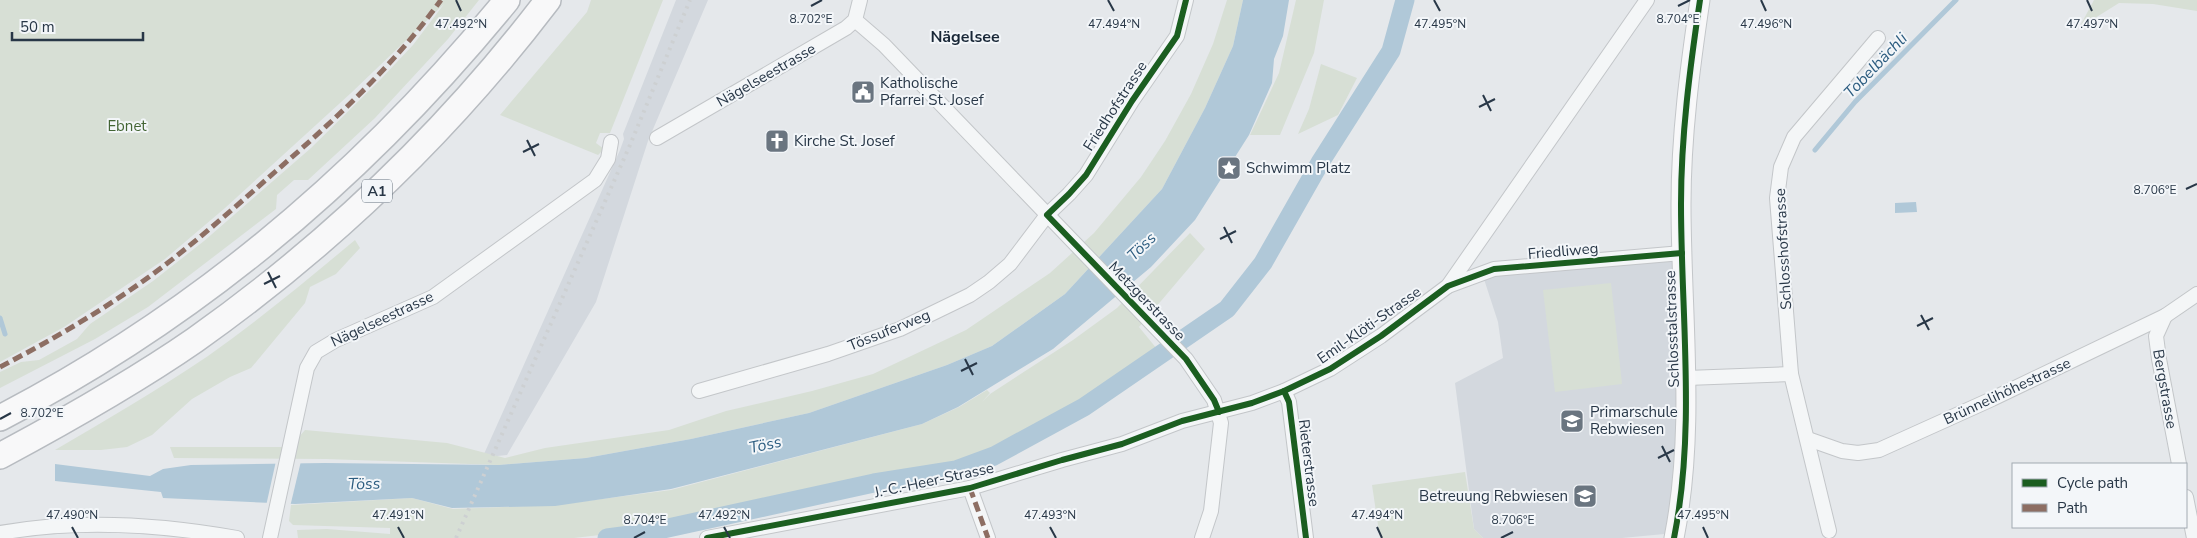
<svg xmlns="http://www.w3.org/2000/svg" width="2197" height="538" font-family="'Nunito Sans',sans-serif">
<rect width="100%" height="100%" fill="#e5e8eb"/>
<g fill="#d3d8de">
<polygon points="676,0 708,0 648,141 596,302 507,455 487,457 484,454 620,150 624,139 623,134"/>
<polygon points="1682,253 1675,533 1622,538 1483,538 1474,529 1455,383 1503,358 1498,322 1482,273"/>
</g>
<g fill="#d7dfd5">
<polygon points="0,0 479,0 448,39 375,118 308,180 294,180 277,195 276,209 148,307 95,339 0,388 0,372 21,362 39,360 77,339 90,324 153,281 204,241 311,148 380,80 413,45 444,4 351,93 225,208 165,259 64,327 0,362"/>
<polygon points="591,0 663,0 610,133 600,133 596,143 604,149 598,155 500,115 587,12"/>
<polygon points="1227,0 1243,0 1233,46 1205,108 1162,189 1065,294 992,346 947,365 809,413 691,439 586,458 499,465 326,459 174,458 170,447 290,447 305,430 447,443 505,458 545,448 669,430 726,411 812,391 873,374 966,330 1050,273 1094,233 1141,177 1165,141 1191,94 1213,44"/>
<polygon points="1296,0 1324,0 1314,53 1280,135 1250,135 1279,73"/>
<polygon points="2094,0 2197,0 2197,11 2153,4 2119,3 2079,28"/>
<polygon points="1321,64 1357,78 1338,115 1298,134 1309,109"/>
<polygon points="1190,233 1205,249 1139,327 1157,349 1089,394 991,451 934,468 812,490 643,530 574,538 298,538 297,530 327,529 390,534 390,528 293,525 289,521 291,505 412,498 453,509 555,505 671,490 922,424 959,407 987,390 990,393 982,402 990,394 1073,340 1117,308"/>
<path d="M355,240L360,248L336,274L310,287L305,303L251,368L230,377L192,399L152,435L127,447L101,450H55C106,420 158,390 208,356C259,320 307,280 355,240Z"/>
<polygon points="1611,283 1622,384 1555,392 1543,290"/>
<polygon points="1465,472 1474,529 1483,538 1380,538 1372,485"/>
</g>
<g fill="#b0c8d8">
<polygon points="1243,0 1289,0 1283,36 1274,59 1272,83 1249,135 1195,220 1151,267 1053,349 958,407 922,424 671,489 555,506 452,508 412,498 295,504 163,498 161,492 55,481 55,464 150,476 163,469 191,465 325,463 499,465 586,458 691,439 809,413 947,365 992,346 1065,294 1162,189 1205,108 1233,46"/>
<polygon points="1916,202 1917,212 1895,213 1895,203"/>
</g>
<polygon fill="#e5e8eb" points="276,461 301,461 290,507 266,506"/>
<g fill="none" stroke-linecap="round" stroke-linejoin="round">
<g stroke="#b0c8d8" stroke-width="5">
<polyline points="1815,150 1855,102 1956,0"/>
<polyline points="0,318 5,334"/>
</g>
<polyline stroke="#b0c8d8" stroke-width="19" points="607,538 645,533 874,483 956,470 994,456 1084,407 1227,309 1263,263 1321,161 1391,51 1405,0"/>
<g stroke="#c3c6c9" stroke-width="16">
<g id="minor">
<polyline points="855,20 884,45 1186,359 1214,400 1221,423 1211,511 1202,538"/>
<polyline points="657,138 846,28 855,20 860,0"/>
<polyline points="1448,286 1494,269 1682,253"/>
<polyline points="2165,316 2156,336 2159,359 2179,464"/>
<polyline points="1791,374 1777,198 1781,167 1794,137 1878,38"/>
<polyline points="1687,378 1791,374 1829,531"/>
<polyline points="699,391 828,354 900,329 970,295 989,282 1010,264 1047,215 1069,194 1086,175 1132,101 1177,36 1186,0"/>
<polyline points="1284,391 1289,402 1306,538"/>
<polyline points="1808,439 1842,451 1858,453 1879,450 1992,399 2165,316 2197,294"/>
<polyline points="970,488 988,538"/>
<polyline points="2186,497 2194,538"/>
<path d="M0,533C78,519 159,524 237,538"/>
<polyline points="270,538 307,368 316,352 336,340 433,297 595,180 608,159 611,142"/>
<polyline points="707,538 970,488 1062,460 1122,444 1182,421 1252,403 1284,391 1330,369 1381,336 1448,286 1647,0"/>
</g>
</g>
<g stroke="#c3c6c9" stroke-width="21">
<path id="secondary" d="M1674,538C1696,428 1681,316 1681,204C1681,136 1690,67 1700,0"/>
</g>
<g stroke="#b7bbc0" stroke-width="28">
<g id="motorway">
<path d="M0,418C199,315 365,174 507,0"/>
<path d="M0,456C67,420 133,383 195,340C329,245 449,130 548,0"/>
</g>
</g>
<use href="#minor" stroke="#f4f6f7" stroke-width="14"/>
<use href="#secondary" stroke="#f8f8f9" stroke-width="19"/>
<use href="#motorway" stroke="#f8f8f9" stroke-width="25"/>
<polyline stroke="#cdd0d2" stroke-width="4" stroke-dasharray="2.5 5" stroke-linecap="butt" points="456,538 630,145 690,0"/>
<g stroke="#8d6e63" stroke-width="5" stroke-dasharray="10 5" stroke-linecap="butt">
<path d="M0,367C50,341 100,312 146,279C192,246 234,208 276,171C336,119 395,64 441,0"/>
<polyline points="970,488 988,538"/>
</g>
<g stroke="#f3f6f9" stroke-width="9">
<g id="cycleway">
<polyline points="1186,0 1177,36 1132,101 1086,175 1069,194 1047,215 1186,359 1214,400 1219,412"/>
<polyline points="1284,391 1289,402 1306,538"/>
<polyline points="707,538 970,488 1062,460 1122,444 1182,421 1252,403 1284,391 1330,369 1381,336 1448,286 1494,269 1682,253"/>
<path d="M1674,538C1696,428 1681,316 1681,204C1681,136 1690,67 1700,0"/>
</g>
</g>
<use href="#cycleway" stroke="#1b5e20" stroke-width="6"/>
</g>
<path fill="none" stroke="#283747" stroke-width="2" d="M456,0L461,11M1108,0L1114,11M1434,0L1440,11M1761,0L1766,11M2087,0L2092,11M811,6L822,0M1678,6L1690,0M1483,95L1491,111M1479,107L1495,99M527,140L535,156M523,152L539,144M2186,189L2197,184M1224,227L1232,243M1220,239L1236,231M268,272L276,288M264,284L280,276M1921,315L1929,330M1917,326L1933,318M965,359L973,375M961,371L977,363M0,419L11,413M1662,446L1670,462M1658,458L1674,450M72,527L78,538M398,527L404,538M724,527L730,538M1050,527L1056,538M1377,527L1382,538M1703,527L1708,538M634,538L645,532M1501,538L1513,532"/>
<defs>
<g id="civic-square" transform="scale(1.25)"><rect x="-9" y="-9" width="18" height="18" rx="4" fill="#6a7580" stroke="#f3f6f9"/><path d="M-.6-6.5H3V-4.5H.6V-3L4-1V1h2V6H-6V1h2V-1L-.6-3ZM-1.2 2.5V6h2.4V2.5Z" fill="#fff"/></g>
<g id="church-square" transform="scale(1.25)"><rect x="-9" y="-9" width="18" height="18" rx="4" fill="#6a7580" stroke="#f3f6f9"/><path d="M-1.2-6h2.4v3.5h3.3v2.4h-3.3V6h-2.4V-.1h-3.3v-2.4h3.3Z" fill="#fff"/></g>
<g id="sight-square" transform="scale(1.25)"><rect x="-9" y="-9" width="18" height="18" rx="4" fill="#6a7580" stroke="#f3f6f9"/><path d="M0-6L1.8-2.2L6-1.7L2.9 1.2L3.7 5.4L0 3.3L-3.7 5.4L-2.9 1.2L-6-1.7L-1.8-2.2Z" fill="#fff"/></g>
<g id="school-square" transform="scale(1.25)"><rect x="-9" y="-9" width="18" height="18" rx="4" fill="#6a7580" stroke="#f3f6f9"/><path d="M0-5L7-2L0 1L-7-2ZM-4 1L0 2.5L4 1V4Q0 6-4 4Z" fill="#fff"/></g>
</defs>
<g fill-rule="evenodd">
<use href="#civic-square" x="863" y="92"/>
<use href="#church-square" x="777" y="141"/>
<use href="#sight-square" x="1229" y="168"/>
<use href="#school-square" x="1572" y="421"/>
<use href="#school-square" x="1585" y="496"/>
</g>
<g text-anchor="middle" stroke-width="4" stroke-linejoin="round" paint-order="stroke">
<rect fill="#f3f6f9" stroke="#65707c" stroke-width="1" x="362" y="179.5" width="30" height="23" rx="4"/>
<g font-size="14" font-weight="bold" fill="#283747">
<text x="377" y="196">A1</text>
</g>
<g font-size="15" fill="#283747" stroke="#f3f6f9">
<text transform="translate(766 75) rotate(-30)" y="5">Nägelseestrasse</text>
<text transform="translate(1115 106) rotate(-57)" y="5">Friedhofstrasse</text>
<text transform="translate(1783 249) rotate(-93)" y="5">Schlosshofstrasse</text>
<text transform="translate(1563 251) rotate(-5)" y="5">Friedliweg</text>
<text transform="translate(1147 301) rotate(46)" y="5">Metzgerstrasse</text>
<text transform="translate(382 319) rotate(-25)" y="5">Nägelseestrasse</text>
<text transform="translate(1369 325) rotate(-35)" y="5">Emil-Klöti-Strasse</text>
<text transform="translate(1672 329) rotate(-92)" y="5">Schlosstalstrasse</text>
<text transform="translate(889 330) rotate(-22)" y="5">Tössuferweg</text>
<text transform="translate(2165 389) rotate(80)" y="5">Bergstrasse</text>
<text transform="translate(2007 391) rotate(-25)" y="5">Brünnelihöhestrasse</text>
<text transform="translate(1309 463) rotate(83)" y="5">Rieterstrasse</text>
<text transform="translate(934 480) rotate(-12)" y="5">J.-C.-Heer-Strasse</text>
</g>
<g font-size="15" fill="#283747" stroke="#f3f6f9" text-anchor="start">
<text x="880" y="88">Katholische<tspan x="880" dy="17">Pfarrei St. Josef</tspan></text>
<text x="794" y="146">Kirche St. Josef</text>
<text x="1246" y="173">Schwimm Platz</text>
<text x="1590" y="417">Primarschule<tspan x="1590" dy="17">Rebwiesen</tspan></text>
<text x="1568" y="501" text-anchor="end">Betreuung Rebwiesen</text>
</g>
<g font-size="15" fill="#436534" stroke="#f3f6f9">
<text x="127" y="131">Ebnet</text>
</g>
<g font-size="16" font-weight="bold" fill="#1a2838" stroke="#f3f6f9">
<text x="965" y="42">Nägelsee</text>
</g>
<g font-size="16" font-style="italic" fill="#2d5d80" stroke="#f3f6f9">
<text transform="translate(1875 65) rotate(-46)" y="6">Tobelbächli</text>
<text transform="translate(1141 246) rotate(-44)" y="6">Töss</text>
<text transform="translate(765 444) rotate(-12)" y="6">Töss</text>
<text transform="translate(364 483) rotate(-1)" y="6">Töss</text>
</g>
</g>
<g font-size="12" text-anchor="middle" fill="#283747" stroke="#f3f6f9" stroke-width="4" stroke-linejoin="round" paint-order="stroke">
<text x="811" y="23">8.702°E</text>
<text x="1678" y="23">8.704°E</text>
<text x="461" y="28">47.492°N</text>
<text x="1114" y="28">47.494°N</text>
<text x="1440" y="28">47.495°N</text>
<text x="1766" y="28">47.496°N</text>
<text x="2092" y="28">47.497°N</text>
<text x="2155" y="194">8.706°E</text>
<text x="42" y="417">8.702°E</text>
<text x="72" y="519">47.490°N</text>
<text x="398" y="519">47.491°N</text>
<text x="724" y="519">47.492°N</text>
<text x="1050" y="519">47.493°N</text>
<text x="1377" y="519">47.494°N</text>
<text x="1703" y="519">47.495°N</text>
<text x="645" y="524">8.704°E</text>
<text x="1513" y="524">8.706°E</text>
</g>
<rect x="2012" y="463" width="175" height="65" fill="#f3f6f9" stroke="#a2aab2"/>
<rect x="2022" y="479" width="25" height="8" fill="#1b5e20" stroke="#a2aab2"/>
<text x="2057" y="488" font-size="15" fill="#283747">Cycle path</text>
<rect x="2022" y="504" width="25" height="8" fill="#8d6e63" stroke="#a2aab2"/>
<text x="2057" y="513" font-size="15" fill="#283747">Path</text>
<path d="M12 32v8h131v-8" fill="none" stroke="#283747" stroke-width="2.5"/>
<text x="20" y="32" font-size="15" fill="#283747" stroke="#f3f6f9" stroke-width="4" paint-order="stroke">50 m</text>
</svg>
